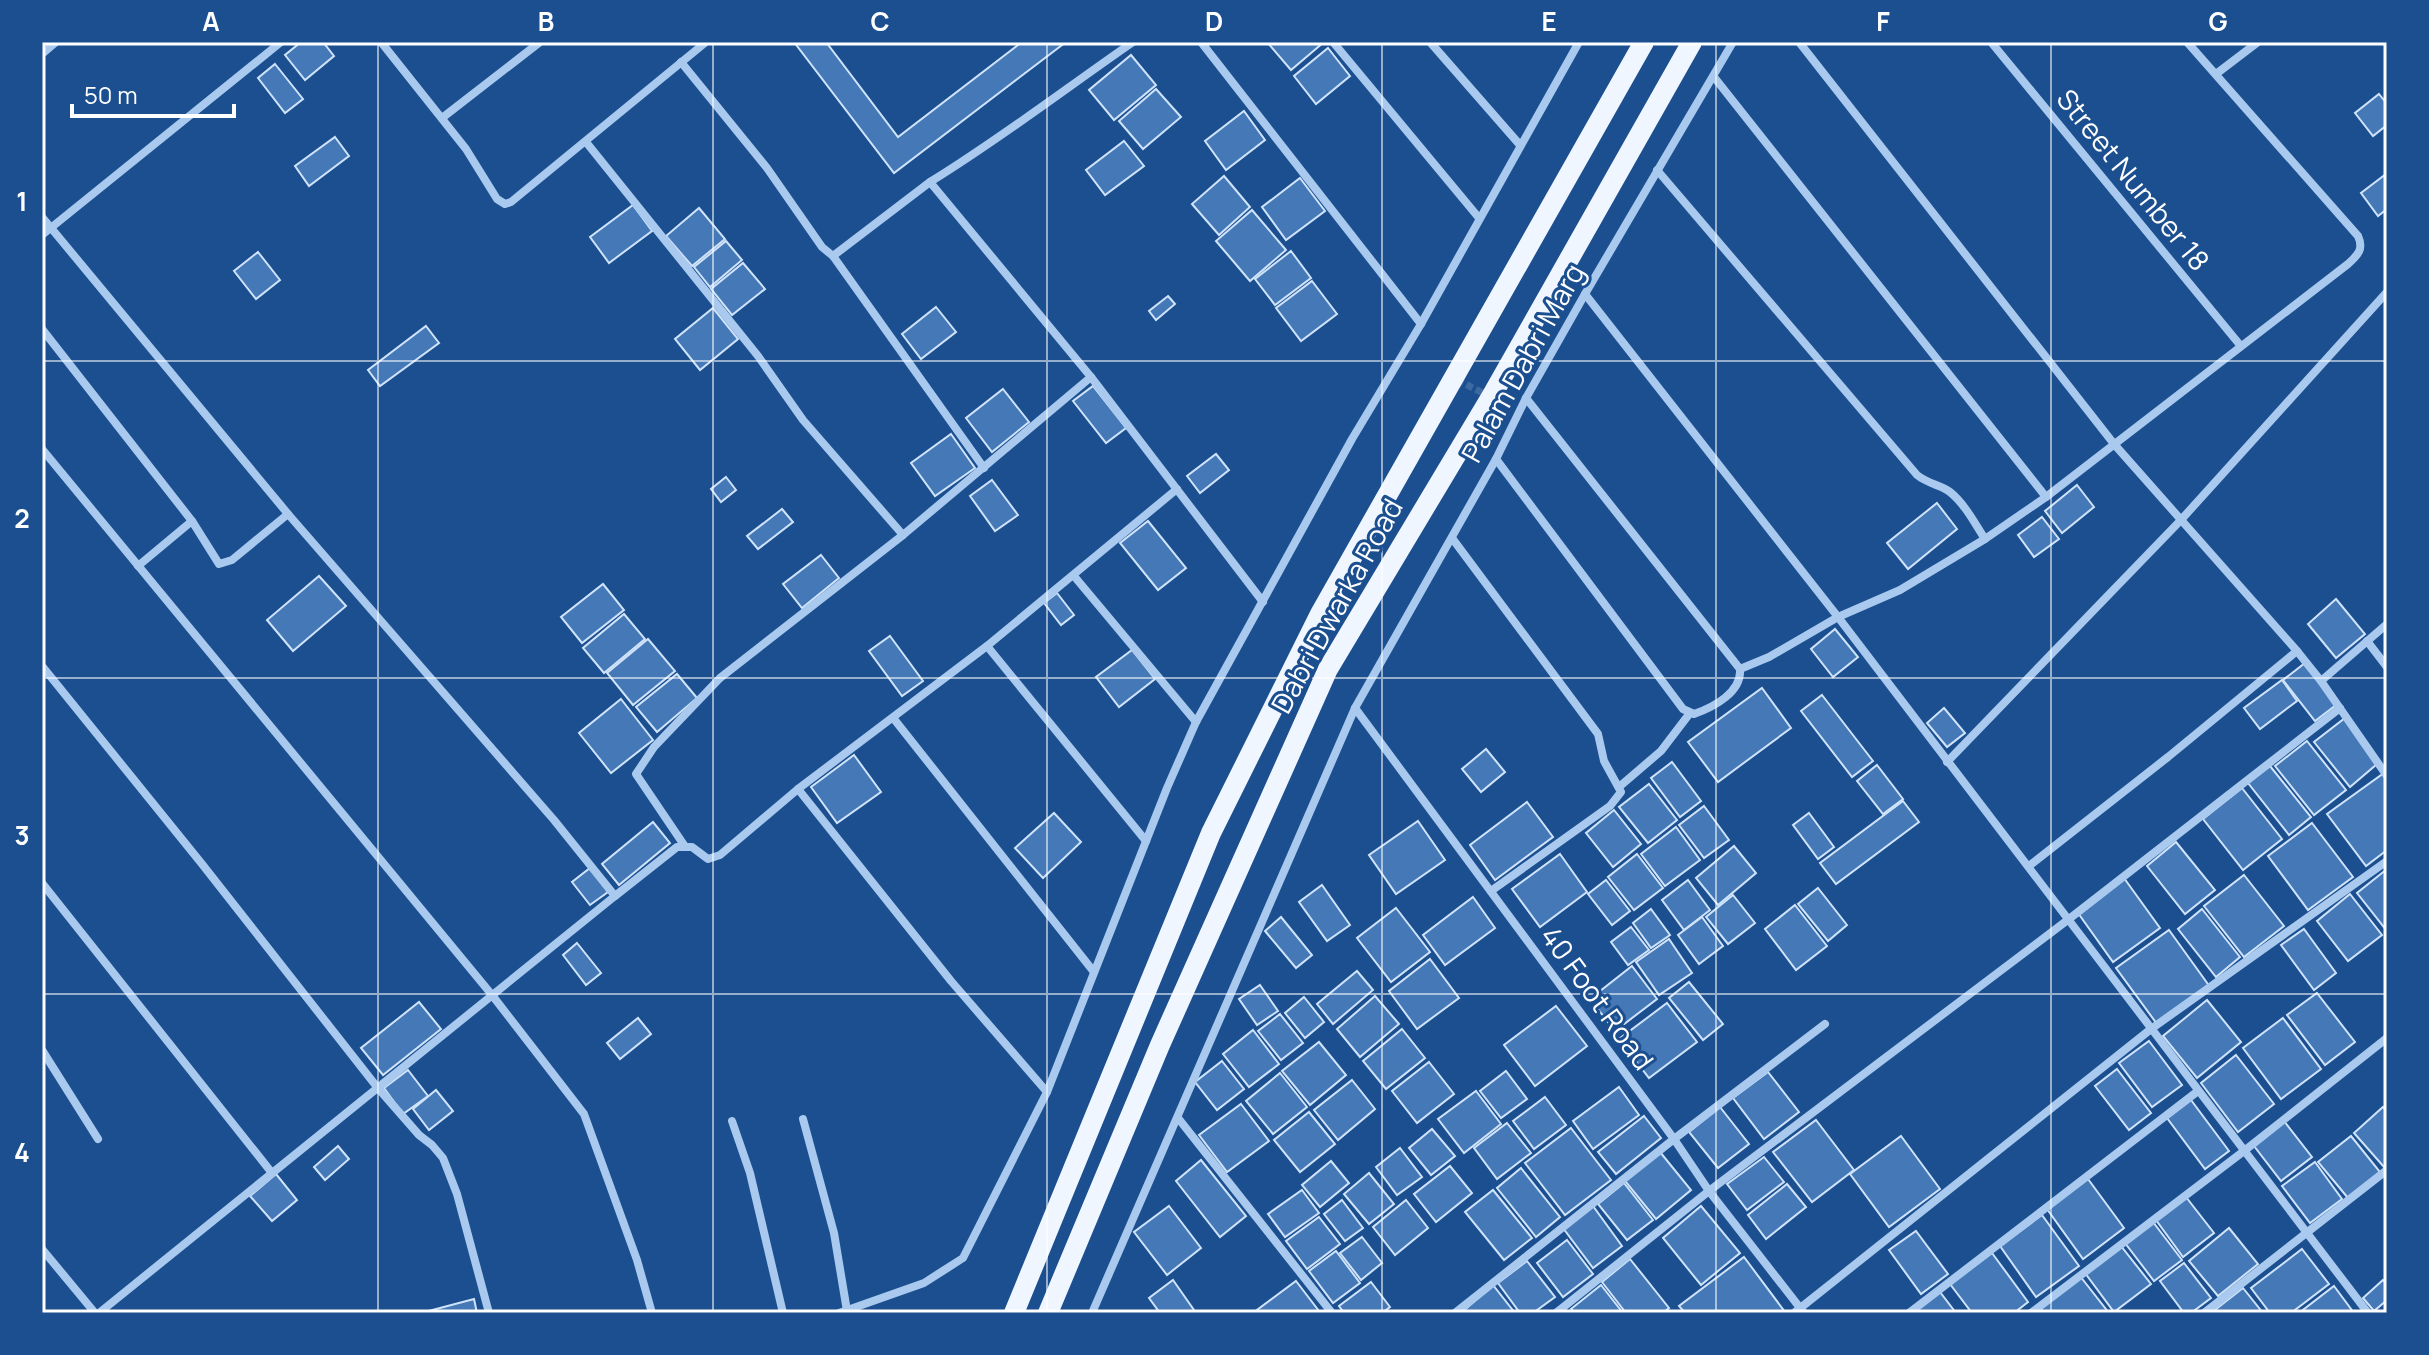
<svg xmlns="http://www.w3.org/2000/svg" width="2429" height="1355" font-family="Manrope,sans-serif">
<rect width="100%" height="100%" fill="#1b4f8f"/>
<g fill="#4478b7" stroke="#cfe3fa" stroke-width="2">
<polygon points="301,42 323,42 334,56 305,80 285,55"/>
<polygon points="794,42 826,42 898,137 1022,42 1066,42 894,173"/>
<polygon points="1267,42 1324,42 1291,70"/>
<polygon points="1328,48 1350,76 1316,104 1294,76"/>
<polygon points="1131,55 1156,85 1114,120 1089,90"/>
<polygon points="275,64 303,99 285,113 258,78"/>
<polygon points="1156,89 1181,117 1143,149 1119,121"/>
<polygon points="2379,94 2387,104 2387,125 2373,136 2355,113"/>
<polygon points="1244,111 1265,140 1226,170 1205,141"/>
<polygon points="335,137 349,156 309,186 295,166"/>
<polygon points="1124,141 1144,166 1105,195 1086,170"/>
<polygon points="2386,174 2387,209 2378,216 2361,193"/>
<polygon points="1224,176 1250,207 1219,235 1192,204"/>
<polygon points="1300,178 1325,211 1286,240 1262,207"/>
<polygon points="633,205 652,231 609,263 590,237"/>
<polygon points="699,208 725,239 692,266 666,236"/>
<polygon points="1252,210 1286,250 1250,281 1216,241"/>
<polygon points="726,241 742,260 710,287 694,267"/>
<polygon points="1291,251 1311,278 1275,305 1255,279"/>
<polygon points="258,252 280,280 256,299 234,271"/>
<polygon points="743,263 765,289 732,315 711,289"/>
<polygon points="1312,281 1337,314 1301,341 1276,308"/>
<polygon points="1168,296 1175,304 1156,320 1149,311"/>
<polygon points="936,307 956,332 921,359 902,334"/>
<polygon points="713,308 738,339 700,370 675,339"/>
<polygon points="426,326 439,343 380,386 368,370"/>
<polygon points="1093,386 1126,428 1106,443 1073,401"/>
<polygon points="1003,389 1029,422 992,452 966,418"/>
<polygon points="951,434 975,468 935,496 911,463"/>
<polygon points="1216,454 1229,470 1200,493 1187,476"/>
<polygon points="726,477 736,490 721,502 711,489"/>
<polygon points="992,480 1018,515 995,531 970,496"/>
<polygon points="2077,485 2094,507 2062,533 2045,511"/>
<polygon points="1937,503 1957,529 1908,569 1887,543"/>
<polygon points="782,509 793,522 758,549 747,536"/>
<polygon points="2042,517 2059,539 2034,557 2018,535"/>
<polygon points="1148,521 1186,568 1158,590 1120,543"/>
<polygon points="821,555 839,578 802,608 783,584"/>
<polygon points="319,576 346,606 293,651 267,620"/>
<polygon points="603,584 624,610 582,643 561,617"/>
<polygon points="1057,593 1074,615 1061,625 1044,603"/>
<polygon points="2336,599 2365,634 2336,658 2308,624"/>
<polygon points="624,614 645,639 604,673 583,648"/>
<polygon points="1835,629 1858,657 1833,677 1811,649"/>
<polygon points="890,636 923,681 902,696 869,651"/>
<polygon points="648,639 675,671 633,705 607,673"/>
<polygon points="1132,650 1155,679 1119,707 1096,677"/>
<polygon points="2305,663 2336,705 2315,721 2283,680"/>
<polygon points="677,674 697,698 657,732 636,707"/>
<polygon points="2282,680 2297,701 2260,729 2244,708"/>
<polygon points="1762,688 1791,728 1718,782 1688,742"/>
<polygon points="1822,695 1873,761 1852,777 1801,711"/>
<polygon points="621,699 653,740 611,773 579,733"/>
<polygon points="1944,708 1965,733 1947,747 1927,723"/>
<polygon points="2345,718 2377,764 2350,787 2314,742"/>
<polygon points="2307,741 2346,790 2314,815 2275,766"/>
<polygon points="1486,749 1505,772 1481,792 1462,769"/>
<polygon points="854,755 881,792 837,823 811,787"/>
<polygon points="1672,762 1701,801 1680,817 1651,778"/>
<polygon points="1877,765 1903,799 1883,814 1857,781"/>
<polygon points="2270,766 2311,817 2289,835 2248,783"/>
<polygon points="2384,773 2387,777 2387,850 2366,866 2327,814"/>
<polygon points="1649,784 1677,820 1648,843 1619,807"/>
<polygon points="2242,788 2282,839 2243,870 2203,819"/>
<polygon points="1903,801 1919,822 1836,884 1820,863"/>
<polygon points="1527,802 1553,837 1495,880 1470,845"/>
<polygon points="1704,806 1729,840 1704,858 1679,825"/>
<polygon points="1614,810 1641,844 1613,867 1586,833"/>
<polygon points="1054,813 1081,842 1043,878 1015,848"/>
<polygon points="1809,813 1834,847 1818,859 1793,825"/>
<polygon points="1418,821 1445,860 1396,894 1369,855"/>
<polygon points="653,822 670,843 619,885 602,864"/>
<polygon points="2312,823 2353,877 2308,910 2268,856"/>
<polygon points="1676,827 1700,860 1665,886 1641,854"/>
<polygon points="2176,842 2215,890 2185,914 2147,866"/>
<polygon points="1734,846 1756,873 1718,905 1696,878"/>
<polygon points="1560,854 1587,892 1540,927 1512,889"/>
<polygon points="1637,854 1663,888 1634,910 1608,877"/>
<polygon points="590,868 608,892 590,905 572,882"/>
<polygon points="2387,869 2387,931 2357,893"/>
<polygon points="2244,875 2284,926 2244,957 2204,906"/>
<polygon points="2124,878 2160,928 2113,962 2078,913"/>
<polygon points="1606,880 1630,911 1612,925 1588,894"/>
<polygon points="1688,880 1710,910 1684,930 1662,900"/>
<polygon points="1322,885 1350,925 1327,941 1299,902"/>
<polygon points="1818,888 1847,925 1828,941 1798,904"/>
<polygon points="2350,894 2382,935 2348,961 2317,921"/>
<polygon points="1733,895 1755,923 1728,944 1706,917"/>
<polygon points="1473,897 1495,928 1445,965 1423,935"/>
<polygon points="1795,905 1827,946 1796,970 1765,929"/>
<polygon points="1396,908 1430,952 1391,982 1357,938"/>
<polygon points="1651,909 1670,935 1651,948 1633,923"/>
<polygon points="2202,909 2240,957 2216,977 2178,929"/>
<polygon points="1281,917 1312,955 1296,968 1265,931"/>
<polygon points="1702,917 1723,946 1699,964 1678,935"/>
<polygon points="1631,927 1649,950 1628,965 1611,942"/>
<polygon points="2304,929 2336,973 2314,990 2281,945"/>
<polygon points="2169,930 2210,987 2157,1024 2116,968"/>
<polygon points="1669,939 1692,973 1659,995 1636,962"/>
<polygon points="577,943 601,973 586,985 563,955"/>
<polygon points="1430,959 1459,998 1417,1029 1389,991"/>
<polygon points="1632,966 1657,999 1615,1031 1590,999"/>
<polygon points="1357,971 1373,990 1333,1024 1317,1004"/>
<polygon points="1689,982 1723,1024 1703,1040 1669,998"/>
<polygon points="1260,985 1278,1011 1257,1025 1239,999"/>
<polygon points="2317,993 2355,1042 2325,1065 2287,1015"/>
<polygon points="1375,996 1399,1024 1360,1057 1337,1029"/>
<polygon points="1304,997 1324,1022 1305,1038 1285,1013"/>
<polygon points="2207,1000 2241,1042 2197,1078 2163,1036"/>
<polygon points="419,1002 441,1029 383,1075 361,1048"/>
<polygon points="1667,1003 1697,1042 1649,1078 1619,1039"/>
<polygon points="1556,1006 1587,1046 1535,1086 1504,1045"/>
<polygon points="1280,1014 1303,1043 1281,1060 1258,1031"/>
<polygon points="638,1018 651,1034 620,1059 607,1043"/>
<polygon points="2283,1018 2321,1069 2281,1099 2243,1048"/>
<polygon points="1402,1029 1425,1058 1386,1089 1363,1061"/>
<polygon points="1253,1030 1279,1064 1249,1087 1223,1054"/>
<polygon points="2149,1041 2182,1085 2152,1107 2119,1063"/>
<polygon points="1319,1042 1346,1075 1310,1105 1282,1071"/>
<polygon points="2236,1055 2274,1104 2238,1132 2201,1083"/>
<polygon points="1222,1061 1244,1089 1217,1110 1195,1082"/>
<polygon points="1429,1062 1454,1094 1417,1123 1392,1091"/>
<polygon points="2117,1069 2151,1113 2129,1130 2095,1086"/>
<polygon points="408,1070 428,1096 403,1114 384,1088"/>
<polygon points="1506,1071 1527,1099 1501,1118 1480,1091"/>
<polygon points="1768,1072 1799,1112 1764,1139 1733,1098"/>
<polygon points="1280,1073 1307,1107 1273,1134 1246,1101"/>
<polygon points="1352,1080 1375,1109 1338,1140 1314,1110"/>
<polygon points="1619,1087 1639,1115 1593,1149 1573,1121"/>
<polygon points="436,1090 453,1111 429,1130 413,1109"/>
<polygon points="1476,1091 1501,1124 1464,1153 1438,1119"/>
<polygon points="1545,1097 1566,1125 1534,1149 1513,1121"/>
<polygon points="2191,1100 2229,1151 2205,1169 2167,1118"/>
<polygon points="1241,1104 1269,1141 1227,1172 1199,1135"/>
<polygon points="1720,1107 1749,1144 1718,1168 1689,1132"/>
<polygon points="2383,1107 2387,1111 2387,1164 2384,1167 2354,1133"/>
<polygon points="1309,1112 1335,1144 1300,1172 1274,1140"/>
<polygon points="1644,1116 1661,1138 1616,1174 1598,1152"/>
<polygon points="1816,1120 1854,1170 1812,1202 1773,1152"/>
<polygon points="2284,1121 2312,1157 2281,1181 2254,1146"/>
<polygon points="1507,1123 1531,1153 1497,1179 1474,1148"/>
<polygon points="1571,1128 1611,1180 1565,1215 1525,1163"/>
<polygon points="1432,1129 1455,1156 1431,1175 1409,1148"/>
<polygon points="1901,1136 1940,1189 1889,1227 1850,1174"/>
<polygon points="2351,1136 2380,1172 2348,1198 2318,1162"/>
<polygon points="338,1146 349,1159 325,1180 314,1167"/>
<polygon points="1400,1148 1422,1177 1397,1195 1376,1167"/>
<polygon points="1660,1152 1691,1190 1656,1219 1625,1181"/>
<polygon points="1764,1157 1784,1182 1747,1210 1727,1184"/>
<polygon points="1201,1160 1246,1216 1220,1237 1176,1181"/>
<polygon points="1331,1161 1349,1183 1320,1207 1302,1185"/>
<polygon points="2315,1162 2342,1199 2310,1223 2282,1186"/>
<polygon points="1450,1166 1472,1193 1436,1222 1414,1194"/>
<polygon points="1521,1168 1560,1217 1536,1237 1497,1188"/>
<polygon points="1369,1173 1394,1204 1369,1224 1344,1194"/>
<polygon points="276,1174 297,1200 272,1221 250,1196"/>
<polygon points="2088,1179 2124,1228 2083,1259 2047,1209"/>
<polygon points="1624,1183 1653,1220 1627,1240 1598,1204"/>
<polygon points="1787,1184 1806,1207 1766,1239 1748,1215"/>
<polygon points="1302,1190 1319,1213 1285,1237 1268,1214"/>
<polygon points="1493,1190 1532,1238 1504,1260 1465,1212"/>
<polygon points="2186,1197 2214,1233 2183,1257 2156,1220"/>
<polygon points="1342,1200 1363,1228 1345,1241 1324,1214"/>
<polygon points="1406,1200 1428,1228 1395,1255 1373,1227"/>
<polygon points="1169,1206 1201,1248 1167,1275 1134,1232"/>
<polygon points="1593,1206 1622,1246 1593,1268 1563,1228"/>
<polygon points="1701,1206 1740,1253 1701,1285 1663,1238"/>
<polygon points="2042,1215 2079,1266 2036,1297 2000,1246"/>
<polygon points="1319,1217 1340,1244 1307,1269 1286,1241"/>
<polygon points="2153,1222 2182,1260 2154,1281 2125,1243"/>
<polygon points="2229,1228 2258,1264 2218,1296 2189,1261"/>
<polygon points="1916,1231 1948,1274 1921,1294 1889,1250"/>
<polygon points="1362,1237 1382,1263 1361,1280 1340,1253"/>
<polygon points="1567,1240 1593,1274 1563,1297 1537,1263"/>
<polygon points="2121,1246 2151,1284 2114,1312 2085,1273"/>
<polygon points="2302,1249 2329,1284 2291,1313 2270,1313 2251,1288"/>
<polygon points="1336,1251 1360,1283 1333,1303 1309,1271"/>
<polygon points="1992,1253 2028,1302 2014,1313 1972,1313 1950,1284"/>
<polygon points="1744,1257 1785,1312 1685,1313 1679,1306"/>
<polygon points="1630,1259 1669,1308 1663,1313 1626,1313 1602,1282"/>
<polygon points="1527,1261 1555,1297 1533,1313 1520,1313 1498,1283"/>
<polygon points="2184,1263 2211,1298 2191,1313 2184,1313 2160,1281"/>
<polygon points="2080,1276 2109,1313 2044,1313 2039,1307"/>
<polygon points="1173,1280 1194,1310 1190,1313 1160,1313 1149,1298"/>
<polygon points="2383,1280 2387,1284 2387,1300 2374,1311 2363,1298"/>
<polygon points="1296,1281 1319,1311 1253,1313"/>
<polygon points="1371,1282 1390,1307 1382,1313 1344,1313 1339,1306"/>
<polygon points="1493,1285 1515,1313 1461,1313"/>
<polygon points="1601,1285 1623,1313 1575,1313 1571,1309"/>
<polygon points="2334,1286 2354,1313 2299,1313"/>
<polygon points="2243,1288 2263,1313 2211,1313"/>
<polygon points="1940,1292 1956,1313 1912,1313"/>
<polygon points="474,1299 477,1313 421,1313"/>
</g>
<g fill="none" stroke-linecap="round" stroke-linejoin="round">
<polyline stroke="#3d69a0" stroke-width="7" stroke-dasharray="7 3.5" stroke-linecap="butt" points="1457,380 1489,396"/>
<g stroke="#a9c9ee" stroke-width="8">
<polyline points="381,42 466,149 497,199 505,204 511,202 706,42"/>
<polyline points="1201,42 1421,324"/>
<polyline points="1333,42 1479,218"/>
<polyline points="1430,42 1520,145"/>
<polyline points="1799,42 2114,444 2297,651"/>
<polyline points="1991,42 2240,345"/>
<polyline points="42,54 56,42"/>
<polyline points="681,62 767,168 822,247 833,256 984,468"/>
<polyline points="2216,74 2258,42"/>
<polyline points="1714,77 2046,497"/>
<polyline points="442,118 540,42"/>
<polyline points="586,142 758,356 803,420 903,535"/>
<path d="M1657,170L1917,475C1928,484 1941,485 1950,492C1965,504 1975,524 1985,539"/>
<polyline points="42,217 288,514 554,820 615,896 99,1313"/>
<polyline points="42,235 281,42"/>
<polyline points="833,256 930,182"/>
<polyline points="1585,294 1838,617 2368,1313"/>
<polyline points="42,329 192,521 219,564 232,560 288,514"/>
<polyline points="1091,377 1263,602"/>
<polyline points="42,449 492,995 584,1114 637,1260 652,1313"/>
<path d="M1496,459L1683,709L1694,714C1714,707 1742,692 1740,669L1526,398"/>
<polyline points="1452,538 1598,734 1604,761 1621,792 1610,806 1491,891"/>
<polyline points="138,566 192,521"/>
<polyline points="1074,576 1196,722"/>
<polyline points="2387,624 2321,681 2387,776"/>
<polyline points="2367,641 2387,667"/>
<polyline points="987,646 1146,841"/>
<polyline points="42,666 202,864 377,1087 419,1135 432,1145 443,1158 457,1194 489,1313"/>
<path d="M1740,669L1769,657L1838,617L1900,590L1985,539L2046,497L2348,264C2358,255 2364,249 2358,236L2187,42"/>
<polyline points="1355,708 1674,1139 1709,1191 1804,1313"/>
<polyline points="894,719 1094,972"/>
<polyline points="1947,762 2180,521 2387,292"/>
<polyline points="1619,787 1661,751 1690,713"/>
<polyline points="798,789 951,981 1047,1092"/>
<path d="M684,845L636,774L654,747L720,678L903,535L1091,377L930,182C1000,139 1065,89 1133,42"/>
<polyline points="2029,866 2168,757 2297,651 2321,681"/>
<polyline points="42,883 272,1173"/>
<polyline points="615,896 677,847 692,847 708,859 720,855 798,789 987,646 1177,489"/>
<polyline points="42,1050 98,1139"/>
<polyline points="1178,1118 1332,1313"/>
<polyline points="803,1119 834,1233 847,1311"/>
<polyline points="732,1121 750,1173 783,1313"/>
<polyline points="42,1249 95,1313"/>
<polyline points="839,1313 924,1283 963,1258 1047,1092 1167,788 1196,722 1352,439 1421,324 1579,42"/>
<polyline points="1092,1313 1355,708 1496,459 1526,398 1585,294 1733,42"/>
<polyline points="1455,1313 1674,1139 1825,1024"/>
<polyline points="1556,1313 1709,1191 2069,919 2340,708"/>
<polyline points="1794,1313 2151,1029 2387,861"/>
<polyline points="1909,1313 2198,1091"/>
<polyline points="2031,1313 2244,1151 2387,1038"/>
<polyline points="2204,1313 2387,1170"/>
</g>
<g stroke="#f0f6ff" stroke-width="20">
<polyline points="1014,1313 1211,833 1320,614 1644,42"/>
<polyline points="1048,1313 1160,1045 1328,669 1491,397 1692,42"/>
</g>
</g>
<path fill="none" stroke="#fff" stroke-width="2" stroke-opacity="0.55" d="M378,42V1313M713,42V1313M1047,42V1313M1382,42V1313M1716,42V1313M2051,42V1313M42,361H2387M42,678H2387M42,994H2387"/>
<g text-anchor="middle" stroke-width="6" stroke-linejoin="round" paint-order="stroke">
<g font-size="28" fill="#fff" stroke="#1b4f8f">
<text transform="translate(2133 180) rotate(51)" y="10">Street Number 18</text>
<text transform="translate(1523 363) rotate(-61)" y="10">Palam Dabri Marg</text>
<text transform="translate(1337 606) rotate(-61)" y="10">Dabri Dwarka Road</text>
<text transform="translate(1597 998) rotate(54)" y="10">40 Foot Road</text>
</g>
</g>
<rect width="2429" height="1355" fill="none" stroke="#1b4f8f" stroke-width="88"/>
<path d="M72 104v12h162v-12" fill="none" stroke="#ffffff" stroke-width="4"/>
<text x="84" y="104" font-size="24" fill="#ffffff" stroke="#1b4f8f" stroke-width="6" paint-order="stroke">50 m</text>
<rect x="44" y="44" width="2341" height="1267" fill="none" stroke="#fff" stroke-width="3"/>
<g font-size="26" text-anchor="middle" font-weight="bold" fill="#fff">
<text x="211" y="31">A</text>
<text x="546" y="31">B</text>
<text x="880" y="31">C</text>
<text x="1214" y="31">D</text>
<text x="1549" y="31">E</text>
<text x="1883" y="31">F</text>
<text x="2218" y="31">G</text>
<text x="22" y="211">1</text>
<text x="22" y="528">2</text>
<text x="22" y="845">3</text>
<text x="22" y="1162">4</text>
</g>
</svg>
